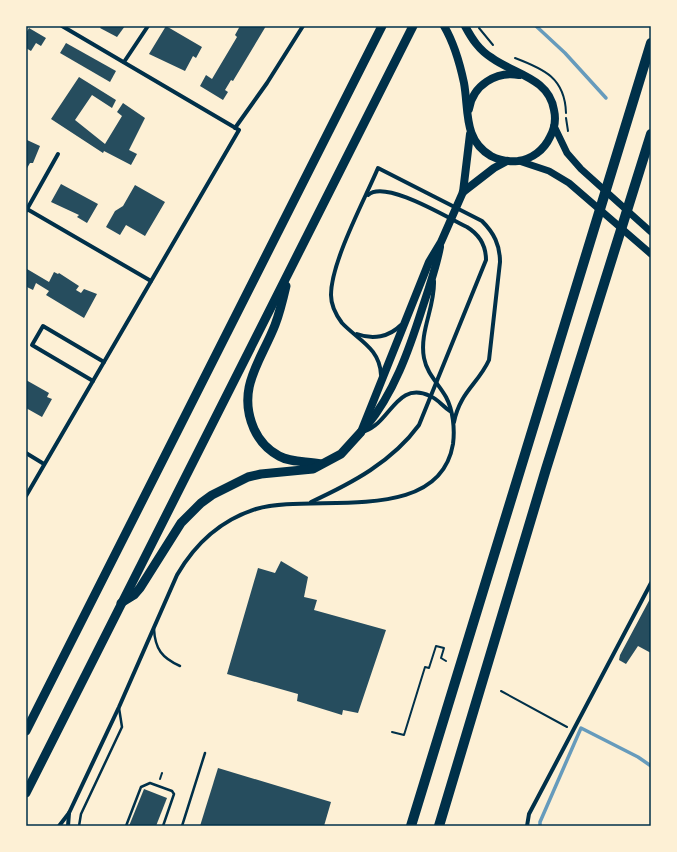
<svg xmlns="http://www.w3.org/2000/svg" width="677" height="852" font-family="Arial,sans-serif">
<rect width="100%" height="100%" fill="#fdf0d5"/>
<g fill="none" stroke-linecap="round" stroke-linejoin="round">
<g stroke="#669bbc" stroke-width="3.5">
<polyline points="536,26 565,53 606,98"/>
<polyline points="540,826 540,822 581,728 638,757 651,766"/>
</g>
</g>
<g fill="#264d5e">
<polygon points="101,26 125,26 117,37 100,28"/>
<polygon points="166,26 202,47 196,58 193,56 185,71 149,54"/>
<polygon points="240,26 266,26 233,81 231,80 225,90 228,92 223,100 200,86 206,75 212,79 237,37 235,35"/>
<polygon points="29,28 46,38 41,46 36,43 31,51 26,48 26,33"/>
<polygon points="66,43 116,71 110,82 60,53"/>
<polygon points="79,77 116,100 112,108 92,95 75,120 105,144 122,116 117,112 123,103 145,118 129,150 137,154 131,165 104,151 103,153 51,119"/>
<polygon points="27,140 40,146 33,163 30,163 26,170"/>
<polygon points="61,184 98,204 87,223 77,217 79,215 51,202"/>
<polygon points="135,185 165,202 145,236 126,225 120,235 106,227 115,211 123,206"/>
<polygon points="27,269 49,282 54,272 58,274 59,273 79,286 76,290 81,293 84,289 97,294 84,318 46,295 49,291 36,283 33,290 27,287 26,289"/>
<polygon points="26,380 49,393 47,397 52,399 42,417 26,408"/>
<polygon points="281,561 308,577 304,597 317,600 314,610 386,630 358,713 343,710 342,715 297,701 298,694 227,674 258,568 275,573"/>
<polygon points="651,597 651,653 638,646 626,664 619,660 620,655"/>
<polygon points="218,768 331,802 324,826 200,826"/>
<polygon points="144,789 167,798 156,826 129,826"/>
</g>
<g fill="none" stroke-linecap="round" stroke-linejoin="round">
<g stroke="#003049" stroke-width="2">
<polyline points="479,28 493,45"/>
<path d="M515,58C544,69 565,78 566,113"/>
<polyline points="566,118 568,131"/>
<polyline points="501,691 567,727"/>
<polyline points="392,732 404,735 425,667 429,668 436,646 444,648 441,658 446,661"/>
<polyline points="160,779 162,773"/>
</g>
<g stroke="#003049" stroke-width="2.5">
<path d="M154,629C155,649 162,658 180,666"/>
<polyline points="79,826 81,814 122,727 119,708"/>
<polyline points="126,826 141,787 150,783 172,791 174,794 163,826"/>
<polyline points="182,826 205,753"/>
</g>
<g stroke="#003049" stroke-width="4">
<polyline points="124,62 148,26"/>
<polyline points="235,128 267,83 303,26"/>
<polyline points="27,209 151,281"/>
<polyline points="26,211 58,154"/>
<path d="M357,334C373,340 389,337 401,325"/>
<path d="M381,375C380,348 358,340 342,323C336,315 331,305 331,295C331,262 364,201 378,168L482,221C494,233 500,245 500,262L489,360C478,384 460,392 454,422"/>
<polyline points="93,381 32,345 43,326 104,362"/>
<path d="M365,431C390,423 397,380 430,396C438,399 442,406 450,411"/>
<polyline points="26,453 44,464"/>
<polyline points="26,496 239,130 62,26"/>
<path d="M311,502C352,483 392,462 419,425L486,260C486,245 480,235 467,227C448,218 385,179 368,195"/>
<path d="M59,826L69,813L119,707L177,575C195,544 221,520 256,509C313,492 439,527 453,444C455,429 453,410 446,397C438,383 427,374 424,358C419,332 435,307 434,281"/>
<polyline points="68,826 69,813"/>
<polyline points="527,826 529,814 651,583"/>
</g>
<g stroke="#003049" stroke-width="7">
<polyline points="554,126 567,153 581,169 651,232"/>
<polyline points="519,161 549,171 569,183 651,254"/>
</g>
<g stroke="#003049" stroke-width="8">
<path d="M444,26C454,43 460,64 464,83C469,110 463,140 491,156C499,160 509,162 518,161C532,159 544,150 550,137C555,128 556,119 554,110C549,78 514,74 492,58C479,50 472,39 465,26"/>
<path d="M469,109C473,85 496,71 519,75"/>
<polyline points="463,192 494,168 507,161"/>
<path d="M366,427C394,393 409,350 422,309C429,288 436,268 440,247"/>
<polyline points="361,432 429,262 441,242 463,192 470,134"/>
</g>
<g stroke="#003049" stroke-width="9">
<path d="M286,286C283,299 280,312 275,325C261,361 236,388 254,429C259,440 268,450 279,456C291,463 307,461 321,464"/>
<polyline points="121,603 134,595 140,588 181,523 201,503 212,495 248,477 261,474 313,469 341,454 361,432"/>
<polyline points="26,731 382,26"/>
<polyline points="26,793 413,26"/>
</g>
<g stroke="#003049" stroke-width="10">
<polyline points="411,826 651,43"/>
<polyline points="439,826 546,469 651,134"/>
</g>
</g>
<rect width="677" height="852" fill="none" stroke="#fdf0d5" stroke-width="54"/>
<rect x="27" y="27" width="623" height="798" fill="none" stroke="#003049" stroke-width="1.5"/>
</svg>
